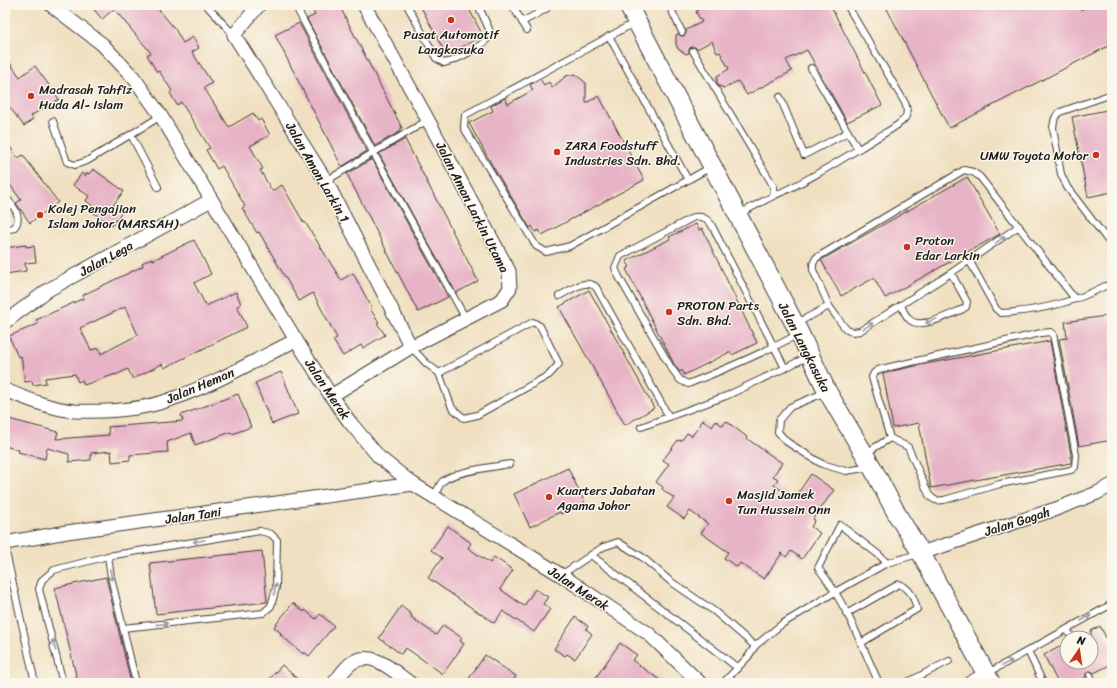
<svg xmlns="http://www.w3.org/2000/svg" width="1117" height="688" font-family="Sriracha,sans-serif">
<rect width="100%" height="100%" fill="#fbf7ec"/>
<filter id="ink" filterUnits="userSpaceOnUse"><feTurbulence type="fractalNoise" baseFrequency=".025" numOctaves="2"/><feDisplacementMap in="SourceGraphic" scale="8" xChannelSelector="R" yChannelSelector="G"/><feConvolveMatrix kernelMatrix="1 2 1 2 8 2 1 2 1" color-interpolation-filters="sRGB"/></filter>
<filter id="wash" filterUnits="userSpaceOnUse"><feTurbulence type="fractalNoise" baseFrequency=".012" numOctaves="4" result="noise"/><feDisplacementMap in="SourceGraphic" scale="16" xChannelSelector="R" yChannelSelector="G"/><feGaussianBlur stdDeviation="0.9" result="paint"/><feColorMatrix in="noise" values="0 0 0 0 0 0 0 0 0 0 0 0 0 0 0 0 0 1.4 0 .05"/><feComposite in="paint" operator="in"/></filter>
<g filter="url(#wash)">
<rect width="100%" height="100%" fill="#f0e0c1"/>
<g id="blocks">
<g fill="#e7b3c6" fill-rule="evenodd">
<polygon points="90,5 155,5 175,29 183,43 193,37 199,48 192,52 212,83 204,88 229,127 253,113 258,121 261,119 270,135 250,146 263,169 260,170 272,191 282,185 304,223 305,222 341,280 353,273 372,308 370,309 379,322 377,323 385,335 363,348 361,345 343,356 333,340 337,338 313,293 299,301 259,232 257,233 242,208 245,206 222,166 217,169 206,150 210,148 181,102 177,105 170,93 172,91 159,71 157,72 147,55 151,53 114,9 102,19"/>
<polygon points="320,5 339,5 402,128 400,129 401,131 375,146 307,19 315,15 312,9"/>
<polygon points="420,5 467,5 483,36 446,55"/>
<polygon points="696,5 830,5 882,105 847,122 807,50 786,60 792,71 747,95 738,81 724,88 719,86 717,82 717,76 729,69 720,52 717,53 712,41 697,49 695,47 691,47 689,49 689,53 686,54 678,49 676,44 676,35 678,34 681,36 684,36 686,33 686,30 702,22 696,12 698,10"/>
<polygon points="885,5 1078,5 1080,10 1090,5 1112,5 1112,44 949,128"/>
<polygon points="299,23 367,151 343,166 341,165 275,35"/>
<polygon points="5,56 20,77 35,66 59,99 51,105 49,104 31,116 33,119 24,126 5,101 5,92 10,88 5,82"/>
<polygon points="575,74 586,83 586,103 599,96 644,180 542,235 539,230 535,232 532,226 530,228 492,165 469,123 493,111 491,106 505,98 508,104 533,90 530,85 540,79 544,85 549,82 552,88 566,76"/>
<polygon points="1112,109 1112,192 1088,197 1072,117"/>
<polygon points="405,139 478,281 456,293 379,154"/>
<polygon points="5,140 18,158 23,155 58,202 30,223 16,203 21,200 5,178"/>
<polygon points="372,159 448,297 418,312 347,174"/>
<polygon points="93,169 124,191 113,205 122,211 112,226 91,211 94,207 86,201 89,196 73,185 82,173 85,176 87,173 89,174"/>
<polygon points="967,177 1000,234 885,298 874,278 841,296 821,260"/>
<polygon points="696,224 699,230 702,228 757,343 732,355 730,352 684,375 682,370 680,372 675,366 626,269 630,267 626,261 670,239 669,237"/>
<path d="M194,240L211,274L194,283L206,306L236,292L241,304L237,306L247,327L164,368L162,364L133,379L128,369L116,375V374L84,385L82,380L78,382L75,374L45,378L46,383L33,385L32,381L25,382L21,356L18,357L9,336L38,324L36,320L84,298L83,295L143,266L142,263L152,258L153,260ZM125,307L138,335L101,354L99,348L91,350L80,328Z"/>
<polygon points="26,245 26,247 34,246 36,262 25,263 26,271 5,274 5,248"/>
<polygon points="589,290 654,408 625,425 559,307"/>
<polygon points="1112,315 1112,440 1079,446 1059,339 1067,338 1065,322"/>
<polygon points="1050,341 1071,455 1071,463 931,488 919,423 893,428 883,373 920,365"/>
<polygon points="281,372 298,414 272,424 255,383"/>
<polygon points="238,394 251,427 232,434 231,432 195,445 191,433 167,442 168,452 130,455 130,460 112,462 111,451 91,453 91,460 69,462 69,454 47,448 45,459 18,452 19,450 5,446 5,418 58,432 56,439 109,435 108,427 183,421 181,415"/>
<polygon points="703,420 712,427 716,421 723,426 726,421 747,437 746,438 782,463 773,476 778,479 774,485 794,499 811,474 834,490 813,519 815,520 811,527 820,533 802,559 791,551 786,557 782,553 764,579 740,563 737,567 724,558 728,552 701,533 708,524 690,511 684,519 667,507 674,498 662,489 663,487 656,482 669,464 663,460 678,440 681,441 687,433 692,436"/>
<polygon points="568,468 585,503 561,514 560,512 530,527 514,494"/>
<polygon points="448,526 471,543 468,548 490,563 494,557 513,570 500,589 524,606 535,589 548,597 543,604 550,609 534,632 503,611 494,623 428,578 442,558 431,550"/>
<polygon points="262,551 267,602 156,614 150,563"/>
<polygon points="106,577 131,683 78,683 55,588"/>
<polygon points="293,603 304,612 305,610 316,619 320,614 334,626 309,656 304,652 303,654 280,634 281,633 274,627"/>
<polygon points="401,606 412,615 411,617 436,635 443,625 462,638 460,641 464,644 443,674 406,648 401,654 379,638"/>
<polygon points="575,617 588,626 586,629 592,634 575,659 567,654 565,656 554,649"/>
<polygon points="1100,626 1112,649 1112,664 1094,673 1091,671 1088,671 1086,674 1086,677 1074,683 1058,683 1044,655 1067,643 1067,662 1091,662 1091,631"/>
<polygon points="620,643 637,655 632,660 664,683 592,683"/>
<polygon points="485,655 516,676 511,683 466,683"/>
<polygon points="282,665 302,683 266,683"/>
</g>
</g>
</g>
<g filter="url(#ink)">
<use href="#blocks" fill-opacity="0" stroke="#3c3935" stroke-width="1"/>
<g fill="none" stroke-linecap="round" stroke-linejoin="round">
<g stroke="#3c3935" stroke-width="8">
<g id="lane">
<polyline points="206,5 234,35"/>
<polyline points="295,5 373,152 466,319"/>
<path d="M407,5L436,58L444,63C458,60 481,47 490,36L489,29L478,5"/>
<polyline points="512,5 527,30"/>
<polyline points="669,5 682,32"/>
<polyline points="522,22 546,9"/>
<polyline points="634,23 465,115 464,128 536,246 546,252 570,246 711,167"/>
<polyline points="609,36 688,180"/>
<polyline points="693,51 774,187 773,196 739,214"/>
<polyline points="811,68 848,132"/>
<path d="M1112,94L1060,112C1054,116 1054,121 1053,128L1061,174L1067,187L1112,246"/>
<polyline points="780,97 804,155 848,132 858,149"/>
<polyline points="53,121 67,162 75,165 87,161 161,116"/>
<polyline points="131,135 158,187"/>
<polyline points="326,181 428,120"/>
<path d="M5,196C11,204 22,214 16,225C13,230 10,229 5,228"/>
<path d="M773,196C808,181 842,159 875,139C884,133 898,127 905,118C908,113 907,108 905,103L847,5"/>
<polyline points="1019,226 951,273 860,331 853,332 847,330 842,324 829,306 813,270 813,264 816,258 964,170 973,172 980,177 1075,299"/>
<path d="M969,260L996,309L1001,313C1037,311 1073,303 1105,286"/>
<path d="M559,296C571,290 585,278 596,287L669,417"/>
<path d="M901,305C903,310 906,316 909,319C919,331 951,314 963,309L966,307L967,302L951,273"/>
<polyline points="797,323 829,306"/>
<polyline points="411,347 426,363 439,373 533,322 540,326 559,364 549,375 477,415 464,418 452,408 439,373"/>
<polyline points="785,368 809,356"/>
<polyline points="826,392 790,407 779,420 778,432 787,442 822,464 846,471 871,467"/>
<path d="M641,427L726,396L785,368L711,224C706,218 702,216 694,217L620,256L615,268L619,277L670,366L680,380L688,384C726,369 763,353 799,334"/>
<path d="M866,453L890,438L908,447L929,495C934,501 937,501 944,500L1000,484L1071,470L1075,467L1076,455L1053,334L1051,332L1041,333L894,366L878,370L874,373L872,377L873,381L890,438"/>
<path d="M434,497C437,492 439,484 443,481C454,471 494,467 510,464"/>
<polyline points="5,548 35,683"/>
<polyline points="591,555 738,668"/>
<polyline points="108,556 260,531 271,534 277,540 276,588 271,606 263,613 123,628"/>
<polyline points="561,575 603,547 618,542 642,557 670,581 714,611 755,646 748,657 723,683"/>
<path d="M846,614L899,584C911,589 914,598 917,609L861,643"/>
<polyline points="1067,629 1072,638"/>
<polyline points="755,646 782,624 835,592 887,563 918,554"/>
<polyline points="1028,651 1043,683"/>
<polyline points="988,673 1112,604"/>
<polyline points="1090,675 1094,683"/>
<polyline points="63,683 39,589 42,580 54,570 108,556 111,577 136,683"/>
<path d="M879,683C861,644 845,601 818,568L840,525L879,555L887,563"/>
<polyline points="906,683 949,661"/>
</g>
</g>
<g stroke="#3c3935" stroke-width="15">
<g id="street">
<polyline points="51,5 102,44 134,78 161,116 296,340 331,396 349,421 379,457 413,484 561,575 649,634 700,683"/>
<polyline points="259,5 234,35 326,181 411,347"/>
<polyline points="5,322 48,290 211,200"/>
<path d="M5,390C27,399 51,409 75,411C104,412 141,410 169,400C213,385 254,361 296,340"/>
<polyline points="331,396 411,347 502,300 510,288 509,271 428,120 364,5"/>
<polyline points="5,543 67,532 413,484"/>
<polyline points="921,553 1056,509 1097,493 1112,485"/>
<path d="M334,683C339,677 346,666 353,662C374,650 394,672 410,683"/>
<polyline points="970,683 986,674"/>
</g>
</g>
<g stroke="#3c3935" stroke-width="20">
<polyline id="secondary" points="628,5 800,334 827,391 872,467 898,516 921,553 991,683"/>
</g>
<use href="#lane" stroke="#fff" stroke-width="6"/>
<use href="#street" stroke="#fff" stroke-width="13"/>
<use href="#secondary" stroke="#fff" stroke-width="18"/>
</g>
<defs><path id="oneway-shaft" d="M-6 0H5M1.5-3L5.5 0L1.5 3" fill="none" stroke-width="1.6" stroke-linecap="round" stroke-linejoin="round"/></defs>
<g stroke="#999">
<use href="#oneway-shaft" transform="translate(1000 240) rotate(-34)"/>
<use href="#oneway-shaft" transform="translate(931 321) rotate(160)"/>
<use href="#oneway-shaft" transform="translate(868 326) rotate(-32)"/>
<use href="#oneway-shaft" transform="translate(199 541) rotate(171)"/>
<use href="#oneway-shaft" transform="translate(111 575) rotate(78)"/>
<use href="#oneway-shaft" transform="translate(275 589) rotate(-81)"/>
<use href="#oneway-shaft" transform="translate(1086 618) rotate(-30)"/>
<use href="#oneway-shaft" transform="translate(162 624) rotate(-6)"/>
<use href="#oneway-shaft" transform="translate(54 645) rotate(-105)"/>
<use href="#oneway-shaft" transform="translate(1007 663) rotate(-28)"/>
</g>
</g>
<g fill="#c8321e" stroke="#fbf7ec" stroke-width="1.5">
<circle cx="451" cy="20" r="4"/>
<circle cx="31" cy="96" r="4"/>
<circle cx="557" cy="152" r="4"/>
<circle cx="1096" cy="155" r="4"/>
<circle cx="40" cy="215" r="4"/>
<circle cx="907" cy="247" r="4"/>
<circle cx="669" cy="312" r="4"/>
<circle cx="549" cy="497" r="4"/>
<circle cx="729" cy="501" r="4"/>
</g>
<g text-anchor="middle" stroke-width="3" stroke-linejoin="round" paint-order="stroke">
<g font-size="13" fill="#1c1c1c" stroke="#fbf7ec" text-anchor="start">
<text x="451" y="39" text-anchor="middle">Pusat Automotif<tspan x="451" dy="15">Langkasuka</tspan></text>
<text x="39" y="94">Madrasah Tahfiz<tspan x="39" dy="15">Huda Al- Islam</tspan></text>
<text x="565" y="150">ZARA Foodstuff<tspan x="565" dy="15">Industries Sdn. Bhd.</tspan></text>
<text x="1088" y="160" text-anchor="end">UMW Toyota Motor</text>
<text x="48" y="213">Kolej Pengajian<tspan x="48" dy="15">Islam Johor (MARSAH)</tspan></text>
<text x="915" y="245">Proton<tspan x="915" dy="15">Edar Larkin</tspan></text>
<text x="677" y="310">PROTON Parts<tspan x="677" dy="15">Sdn. Bhd.</tspan></text>
<text x="557" y="495">Kuarters Jabatan<tspan x="557" dy="15">Agama Johor</tspan></text>
<text x="737" y="499">Masjid Jamek<tspan x="737" dy="15">Tun Hussein Onn</tspan></text>
</g>
<g font-size="13" fill="#1c1c1c" stroke="#fbf7ec">
<text transform="translate(318 172) rotate(60)" y="5">Jalan Aman Larkin 1</text>
<text transform="translate(473 207) rotate(63)" y="5">Jalan Aman Larkin Utama</text>
<text transform="translate(106 258) rotate(-29)" y="5">Jalan Lega</text>
<text transform="translate(805 347) rotate(63)" y="5">Jalan Langkasuka</text>
<text transform="translate(200 385) rotate(-23)" y="5">Jalan Heman</text>
<text transform="translate(328 389) rotate(56)" y="5">Jalan Merak</text>
<text transform="translate(193 515) rotate(-8)" y="5">Jalan Tani</text>
<text transform="translate(1017 521) rotate(-18)" y="5">Jalan Gagah</text>
<text transform="translate(579 588) rotate(33)" y="5">Jalan Merak</text>
</g>
</g>
<rect width="1117" height="688" fill="none" stroke="#fbf7ec" stroke-width="20"/>
<g transform="translate(1079 650) rotate(13)"><circle r="19" fill="#fbf7ec" stroke="#a29f99"/>
<path d="M0-3L7 15L0 10L-7 15Z" fill="#c8321e"/>
<text y="-6" font-size="11" font-weight="bold" text-anchor="middle" fill="#1c1c1c">N</text>
</g>
</svg>
